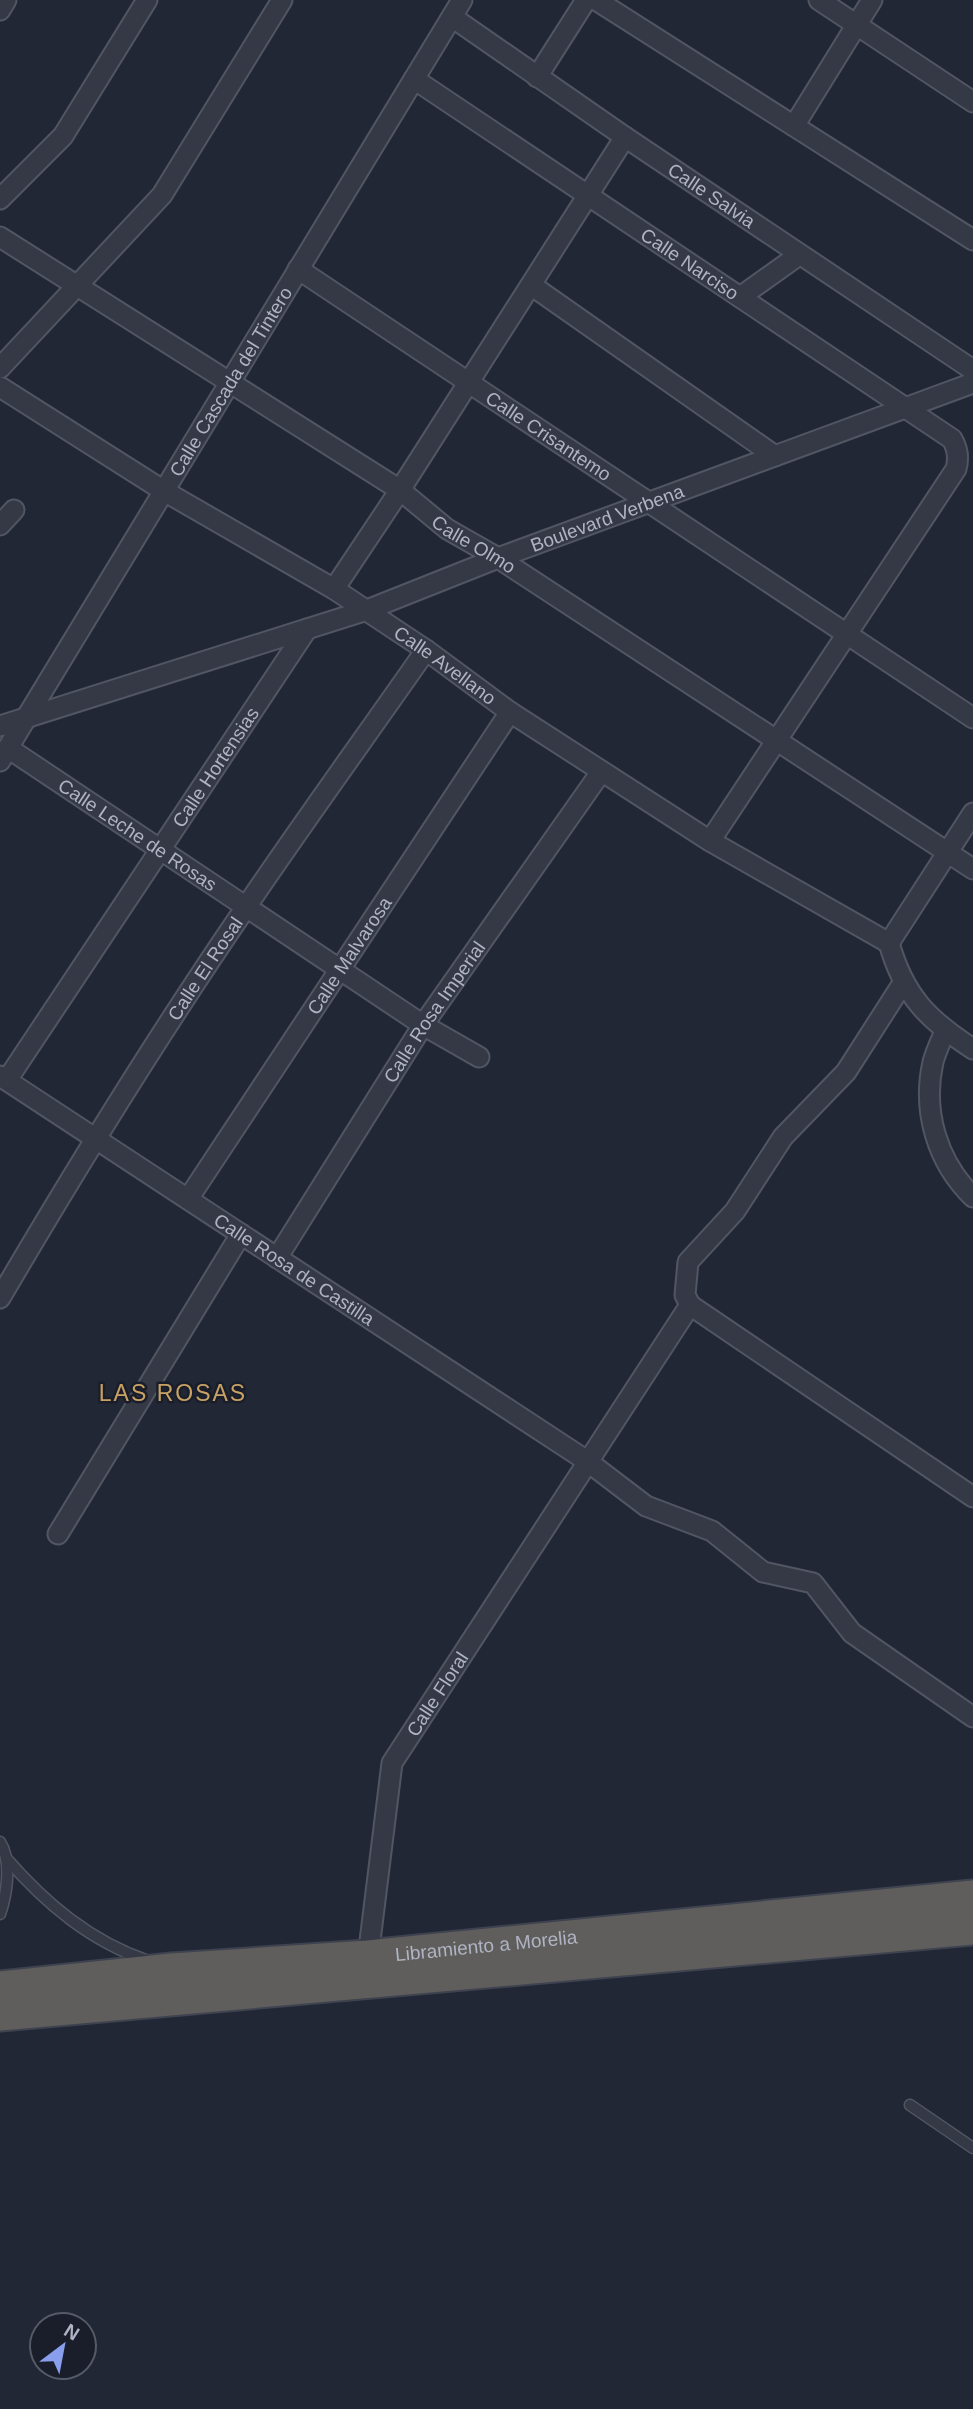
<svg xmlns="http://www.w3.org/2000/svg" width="973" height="2409" font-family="Arial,sans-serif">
<rect width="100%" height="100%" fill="#222735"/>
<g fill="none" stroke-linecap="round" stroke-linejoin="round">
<g stroke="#525663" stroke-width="13">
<g id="service">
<path d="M0,1842C12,1861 7,1894 0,1914"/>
<path d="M6,1858C46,1904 90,1941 148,1961"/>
<polyline points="910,2105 973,2148"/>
</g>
</g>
<g stroke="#525663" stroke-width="23">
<g id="minor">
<polyline points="596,0 973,240"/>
<polyline points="819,0 973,102"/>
<polyline points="0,10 6,0"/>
<path id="s1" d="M452,17L625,137L973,370"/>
<polyline points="537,77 586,0"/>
<path id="s2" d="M414,79L952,439C958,449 959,458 956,469L710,841"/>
<polyline points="794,126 872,0"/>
<polyline points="0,199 63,136 147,0"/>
<path id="s3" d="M0,237L400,490L447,529L498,558L973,869"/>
<path id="s4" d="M298,269L973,718"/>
<polyline points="531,285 775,456"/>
<polyline points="740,297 799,255"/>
<polyline points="0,368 162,195 282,0"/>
<path id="s5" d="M0,387L164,491L334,589L426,650L510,712L710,841L889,943"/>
<polyline points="0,525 14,510"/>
<polyline points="334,589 400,490 625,137"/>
<path id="s6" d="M0,726L367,610L498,558L973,383"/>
<path id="s7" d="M8,748L423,1025L479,1057"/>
<path id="s8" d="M0,761L462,0"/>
<polyline points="889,943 973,813"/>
<path d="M889,943C904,996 928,1020 973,1049"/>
<path d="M945,1031C941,1041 936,1051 933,1062C922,1111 937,1162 973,1197"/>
<path id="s9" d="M0,1076L587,1461L646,1506L712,1531L763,1572L813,1583L852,1633L973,1717"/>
<path id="s10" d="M7,1080L307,629"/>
<path id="s11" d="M188,1199L510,712"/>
<path id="s12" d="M277,1258L423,1025L601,772"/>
<path id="s13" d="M0,1298C78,1165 159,1034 246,907C305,820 366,736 426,650"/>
<polyline points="690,1305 973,1497"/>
<polyline points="58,1534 241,1234"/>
<path id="s14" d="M368,1957L392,1763L690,1305L685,1295L688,1262L735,1211L783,1137L846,1072L903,983"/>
</g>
</g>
<g stroke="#3f4350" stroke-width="37">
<g id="trunk">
<path id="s15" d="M0,1988L172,1970L368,1957L973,1897"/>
<polyline points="0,2014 973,1928"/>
</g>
</g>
<use href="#service" stroke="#353946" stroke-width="10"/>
<use href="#minor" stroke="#353946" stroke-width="19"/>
<use href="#trunk" stroke="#5f5e5c" stroke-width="33"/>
</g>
<g text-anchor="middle" stroke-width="5" stroke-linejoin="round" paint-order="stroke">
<g font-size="19" fill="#afb3c2" stroke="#1a1e2a">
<text dy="7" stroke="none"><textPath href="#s1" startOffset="315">Calle Salvia</textPath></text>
<text dy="7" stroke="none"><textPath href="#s2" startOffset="332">Calle Narciso</textPath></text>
<text dy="7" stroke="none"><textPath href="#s8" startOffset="444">Calle Cascada del Tintero</textPath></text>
<text dy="7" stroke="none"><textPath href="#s4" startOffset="301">Calle Crisantemo</textPath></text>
<text dy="7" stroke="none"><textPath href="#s6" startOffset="642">Boulevard Verbena</textPath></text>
<text dy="7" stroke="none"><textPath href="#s3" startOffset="565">Calle Olmo</textPath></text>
<text dy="7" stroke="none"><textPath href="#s5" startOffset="525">Calle Avellano</textPath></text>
<text dy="7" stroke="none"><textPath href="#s10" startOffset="376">Calle Hortensias</textPath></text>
<text dy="7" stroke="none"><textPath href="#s7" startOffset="156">Calle Leche de Rosas</textPath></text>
<text dy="7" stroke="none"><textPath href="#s11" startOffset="292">Calle Malvarosa</textPath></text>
<text dy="7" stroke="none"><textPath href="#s13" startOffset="388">Calle El Rosal</textPath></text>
<text dy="7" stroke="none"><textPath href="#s12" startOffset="292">Calle Rosa Imperial</textPath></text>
<text dy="7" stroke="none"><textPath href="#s9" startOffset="352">Calle Rosa de Castilla</textPath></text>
<text dy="7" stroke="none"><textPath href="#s14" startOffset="278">Calle Floral</textPath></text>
<text dy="7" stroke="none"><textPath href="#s15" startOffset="488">Libramiento a Morelia</textPath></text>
</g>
<g font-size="23" letter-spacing="2" fill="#c8a164" stroke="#1a1e2a">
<text x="173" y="1401">LAS ROSAS</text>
</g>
</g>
<g transform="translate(63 2346) rotate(32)"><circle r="33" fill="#1a1e2a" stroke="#565a67" stroke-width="2"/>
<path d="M0-5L12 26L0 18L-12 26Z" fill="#899fed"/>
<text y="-10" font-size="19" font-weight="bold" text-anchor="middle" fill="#afb3c2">N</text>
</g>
</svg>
